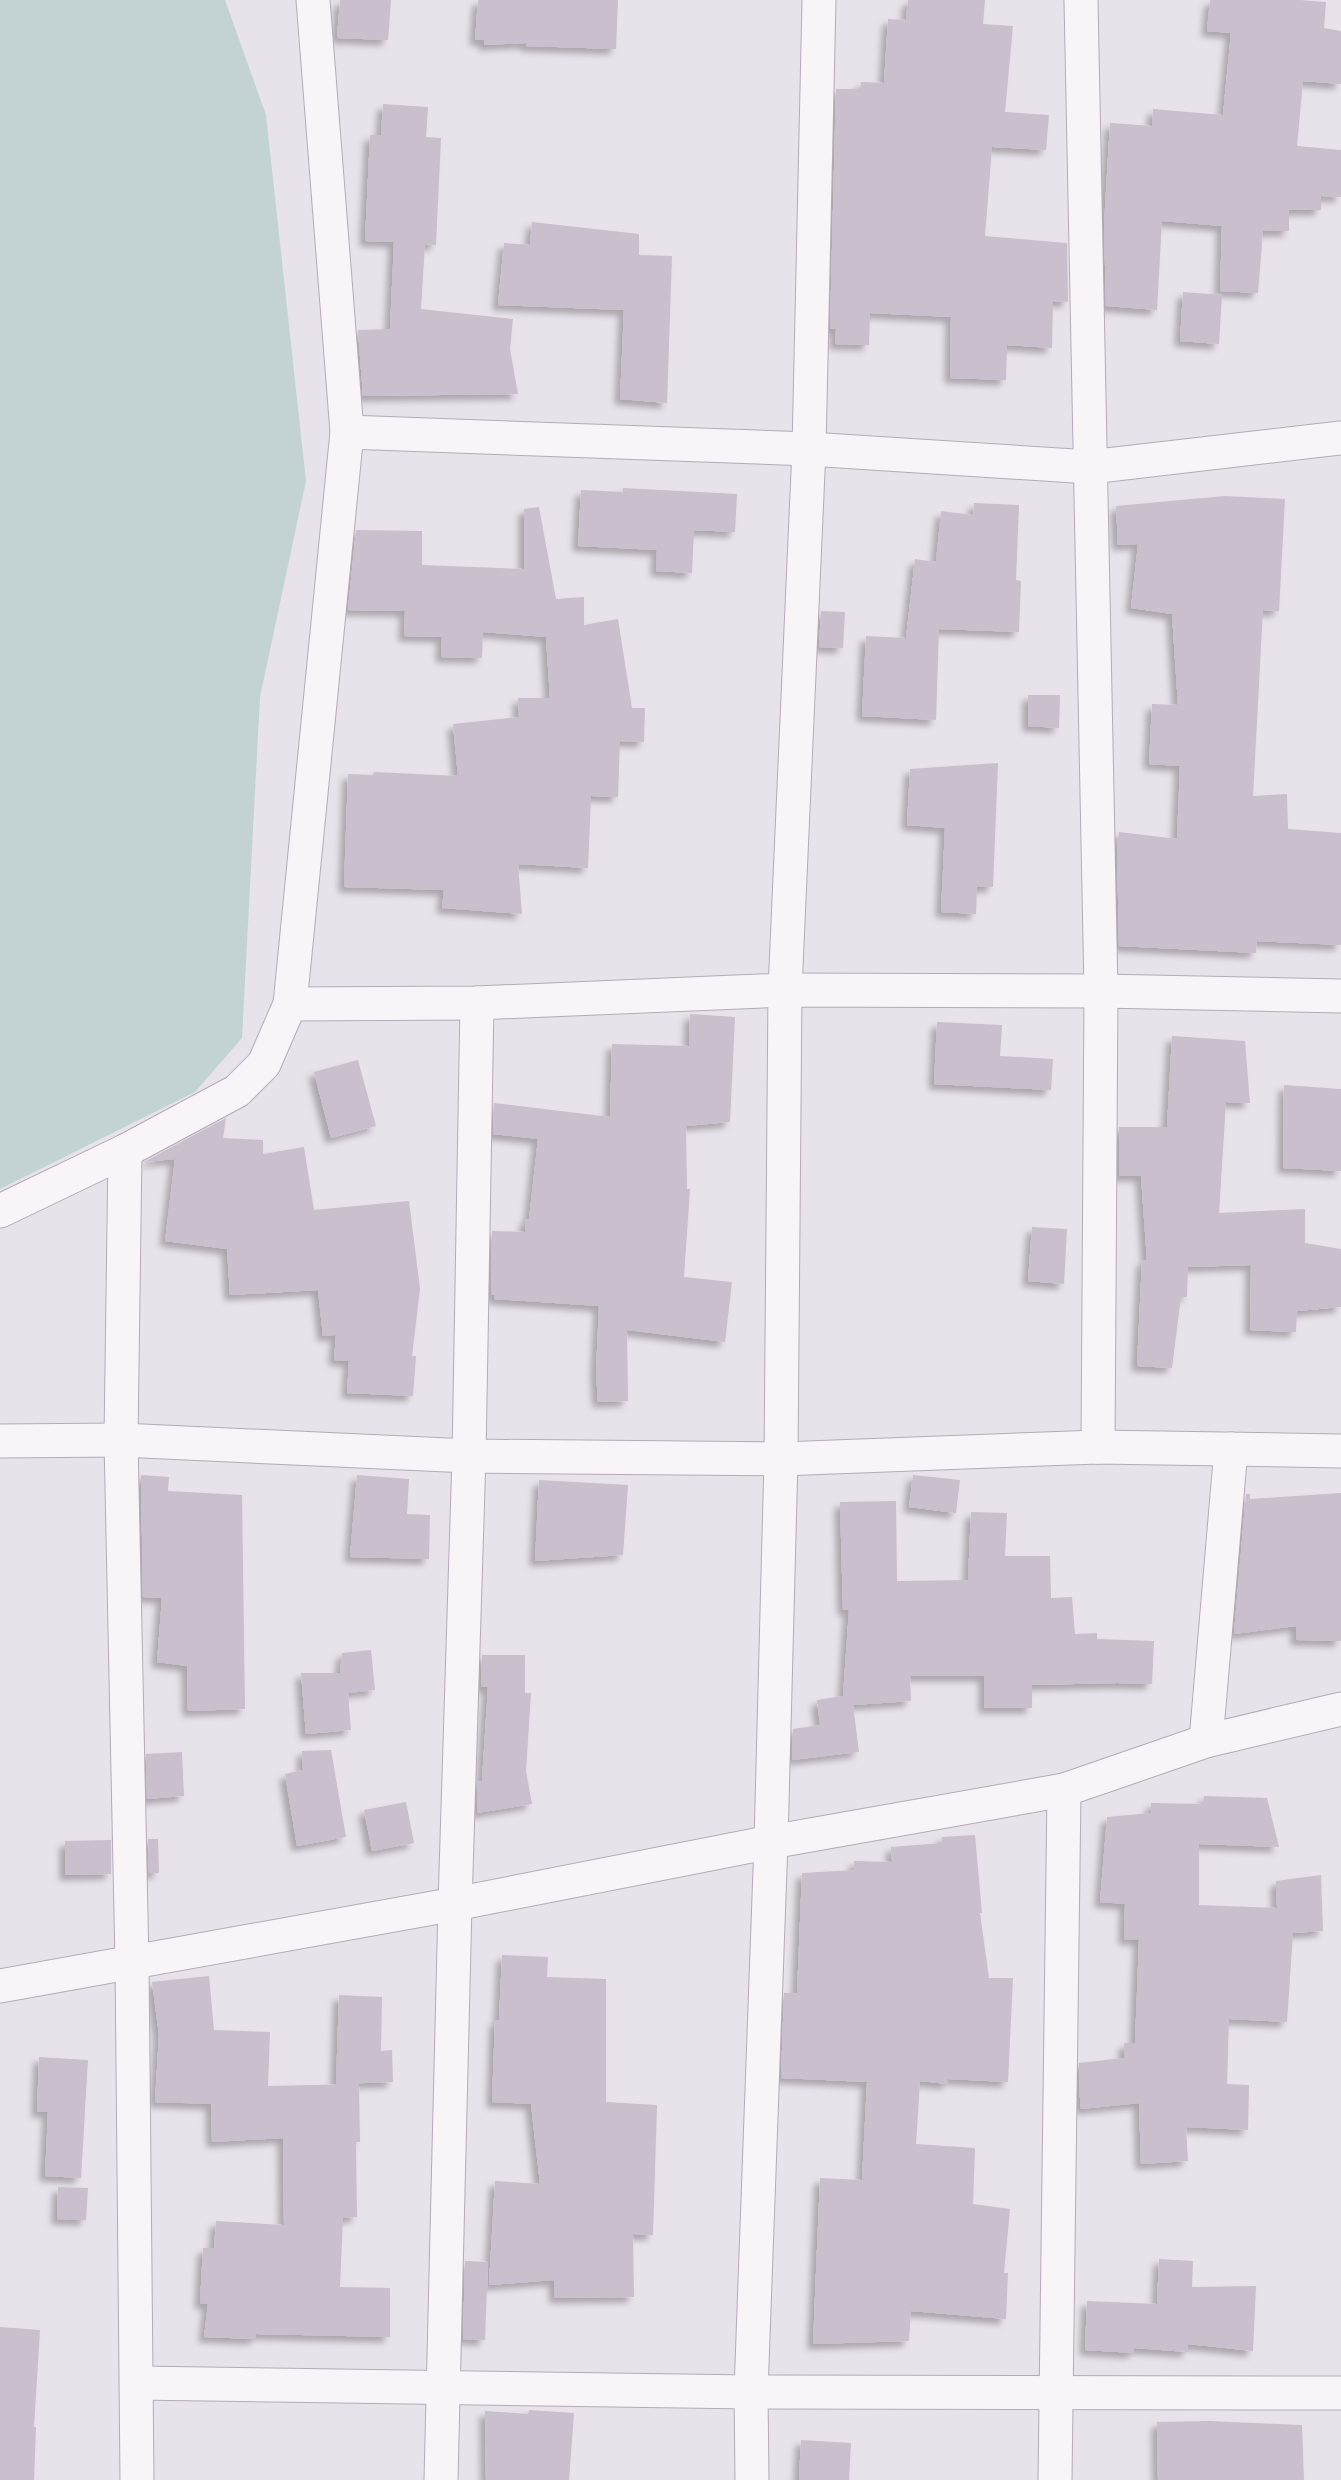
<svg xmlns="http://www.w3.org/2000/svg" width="1341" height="2480" font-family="'Work Sans',sans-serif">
<defs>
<filter id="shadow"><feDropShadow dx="-5.5" dy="5.5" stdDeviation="3" flood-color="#0004"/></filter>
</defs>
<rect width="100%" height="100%" fill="#e8e2ea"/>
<polygon fill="#c3d3d3" points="0,0 225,0 266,115 306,481 260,697 242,1038 195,1092 0,1189"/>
<g fill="#cabfcc" filter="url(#shadow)">
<polygon points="340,0 391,0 388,40 337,38"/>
<polygon points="478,0 618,0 616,49 526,46 527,43 484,45 484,40 475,40"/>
<polygon points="908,0 985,0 983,24 1013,26 1005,112 1049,115 1046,150 992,147 985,236 1067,243 1068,302 1053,301 1052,348 1007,345 1006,380 950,378 951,317 870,313 869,345 835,344 836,329 830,329 836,89 861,89 861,82 884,83 888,19 906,20"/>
<polygon points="1210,0 1300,0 1326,2 1324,28 1341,31 1341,84 1303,81 1297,146 1341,150 1341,197 1321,196 1321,210 1289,210 1289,231 1263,231 1258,293 1220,291 1222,226 1162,221 1157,310 1106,306 1104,225 1110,123 1152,126 1153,109 1223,115 1231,33 1207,31"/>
<polygon points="383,104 428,107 426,137 441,138 436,245 425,244 421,309 513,319 510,349 518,394 363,396 358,330 390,329 394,242 365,241 370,135 381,135"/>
<polygon points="532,222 639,234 639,255 672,256 667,403 620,399 624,310 498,305 504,243 530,245"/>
<polygon points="1183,292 1222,295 1219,344 1180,341"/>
<polygon points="623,488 737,494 735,532 694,530 692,573 656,571 657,550 578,546 581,490 623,492"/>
<polygon points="1225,496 1285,499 1279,611 1263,610 1253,796 1287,794 1288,829 1341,833 1341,945 1257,941 1256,953 1119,946 1117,848 1119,832 1177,839 1180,766 1149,764 1152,704 1178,705 1172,614 1131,608 1138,544 1118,545 1116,506"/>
<polygon points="974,503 1019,505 1016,580 1021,581 1019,632 939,629 936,720 862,716 866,636 906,638 915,559 936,562 941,511 973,515"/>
<polygon points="539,507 556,599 584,597 584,625 618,619 632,708 645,708 644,742 620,741 618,797 591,796 588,868 518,864 522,914 442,908 444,890 344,887 348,774 373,775 374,772 458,776 453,724 519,717 518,698 550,698 546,637 483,632 482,658 441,657 442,637 404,636 405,611 348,610 356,530 422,531 422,565 524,569 524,509"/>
<polygon points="821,611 845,612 843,648 819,647"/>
<polygon points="1028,695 1060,695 1059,728 1028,726"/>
<polygon points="998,763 993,887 977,887 976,914 941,912 945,828 907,825 910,769"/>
<polygon points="690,1014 735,1017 730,1122 686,1126 687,1189 690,1189 684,1277 732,1282 725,1342 627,1330 628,1401 598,1402 596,1372 599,1306 494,1299 495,1295 491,1294 492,1231 525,1232 525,1219 529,1219 538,1139 493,1134 494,1103 610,1117 612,1044 689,1046"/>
<polygon points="937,1022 1002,1025 1000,1056 1053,1059 1051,1090 934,1084"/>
<polygon points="1172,1036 1245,1041 1250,1103 1226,1102 1219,1213 1305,1209 1305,1243 1341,1249 1341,1307 1297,1311 1296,1332 1250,1330 1251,1265 1188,1267 1187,1297 1181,1297 1172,1368 1137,1366 1142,1260 1147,1261 1141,1176 1119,1176 1119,1127 1167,1127"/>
<polygon points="358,1060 376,1126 331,1138 314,1072"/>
<polygon points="1284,1085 1341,1089 1341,1171 1283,1168"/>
<polygon points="226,1118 223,1138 263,1140 263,1154 304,1147 314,1210 409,1201 420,1289 412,1356 416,1356 413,1396 347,1393 349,1361 334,1360 336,1335 323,1336 318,1290 230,1295 227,1249 165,1241 175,1159 144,1162"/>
<polygon points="1032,1227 1067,1229 1064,1284 1028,1281"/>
<polygon points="141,1475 169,1477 168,1491 242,1495 245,1709 188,1711 187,1666 157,1662 162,1598 143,1597"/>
<polygon points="357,1475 409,1479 407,1514 430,1515 429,1559 350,1557"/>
<polygon points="913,1475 960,1480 956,1513 909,1507"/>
<polygon points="539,1480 628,1485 623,1555 535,1561"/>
<polygon points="1341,1493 1341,1641 1296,1640 1296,1626 1234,1634 1246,1494 1250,1494 1250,1499"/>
<polygon points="896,1501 897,1581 968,1580 971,1512 1007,1513 1005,1556 1050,1556 1051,1598 1072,1597 1075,1634 1097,1633 1097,1639 1154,1641 1152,1684 1117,1683 1032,1685 1032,1708 984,1708 984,1676 910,1676 911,1701 853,1705 859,1752 792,1760 793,1729 820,1725 817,1700 843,1696 849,1610 843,1610 840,1502"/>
<polygon points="371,1650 375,1690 348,1693 351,1730 306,1734 301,1673 340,1673 342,1653"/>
<polygon points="482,1655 525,1655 525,1693 531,1693 526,1771 532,1804 477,1813 478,1782 482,1781 488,1687 481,1687"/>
<polygon points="331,1750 346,1837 297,1846 285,1774 303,1770 302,1751"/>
<polygon points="182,1752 184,1796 147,1799 146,1754"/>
<polygon points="1204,1796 1267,1798 1279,1847 1199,1844 1199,1905 1277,1908 1276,1881 1321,1875 1323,1931 1293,1933 1287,2022 1229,2019 1227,2084 1249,2085 1248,2130 1186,2127 1188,2161 1141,2164 1139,2103 1081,2109 1079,2086 1079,2063 1124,2058 1124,2043 1135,2043 1139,1940 1124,1939 1125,1904 1100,1902 1107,1817 1151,1813 1151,1803 1203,1804"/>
<polygon points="406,1802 414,1843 372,1851 364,1810"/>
<polygon points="975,1835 982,1913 980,1913 989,1978 1013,1978 1008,2082 948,2079 948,2084 920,2081 916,2144 975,2148 973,2204 1010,2209 1004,2273 1008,2273 1006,2319 911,2311 909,2341 813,2344 820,2178 862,2180 867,2082 781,2078 784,1993 797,1993 802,1873 854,1870 854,1861 892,1862 891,1847 942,1843 942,1837"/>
<polygon points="148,1839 158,1839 159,1873 149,1873"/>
<polygon points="111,1840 111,1874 65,1875 65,1841"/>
<polygon points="502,1955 548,1957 547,1977 606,1979 606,2102 657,2105 653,2235 633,2234 634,2297 555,2298 554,2280 489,2285 495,2181 540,2184 531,2104 492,2102 495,2020 499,2021"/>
<polygon points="209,1976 214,2030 270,2032 268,2086 359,2084 360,2142 356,2142 357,2217 343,2218 340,2287 390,2288 390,2337 256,2334 256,2339 204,2337 208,2304 200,2303 203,2248 214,2248 216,2221 284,2225 283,2138 212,2142 211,2104 155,2102 159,2035 152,1982"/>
<polygon points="339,1995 382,1997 381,2051 392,2050 393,2082 336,2084"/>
<polygon points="39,2057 88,2060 81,2178 45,2176 48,2112 37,2112"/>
<polygon points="58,2187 88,2188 86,2220 57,2219"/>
<polygon points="1159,2259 1193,2261 1192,2287 1256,2286 1253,2351 1188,2344 1188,2352 1134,2348 1134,2353 1085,2350 1087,2301 1157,2304"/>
<polygon points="465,2261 488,2262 485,2340 463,2339"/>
<polygon points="0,2327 40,2330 34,2427 36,2427 34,2480 0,2480"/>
<polygon points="529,2410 574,2413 569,2480 486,2480 485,2411 528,2414"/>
<polygon points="1209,2421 1302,2425 1304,2480 1158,2480 1157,2422"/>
<polygon points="801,2440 851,2443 849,2480 799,2480"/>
</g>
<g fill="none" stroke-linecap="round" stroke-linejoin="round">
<g stroke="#b5abb7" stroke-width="35">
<g id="minor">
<polyline points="1081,0 1101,991 1098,1447"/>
<polyline points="347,432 809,449 1090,467 1341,438"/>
<polyline points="290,1004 347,432 313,0"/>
<polyline points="125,1151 121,1440 132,1962 137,2480"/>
<polyline points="0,1211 125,1151 237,1091 264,1064 290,1004 477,1003 785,990 1101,991 1341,996"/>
<polyline points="0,1441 121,1440 469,1456 781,1459 1098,1447 1341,1451"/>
<polyline points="1206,1741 1231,1449"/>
<polyline points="0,1986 455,1904 771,1842 1064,1790 1206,1741 1341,1709"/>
<polyline points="137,2383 751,2392 1341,2393"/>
<polyline points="441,2480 455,1904 469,1456 477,1003"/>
<polyline points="752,2480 751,2392 771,1842 781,1459 785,990 809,449 819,0"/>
<polyline points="1055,2480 1064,1790"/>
</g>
</g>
<use href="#minor" stroke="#f8f4f8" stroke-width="33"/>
</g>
</svg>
